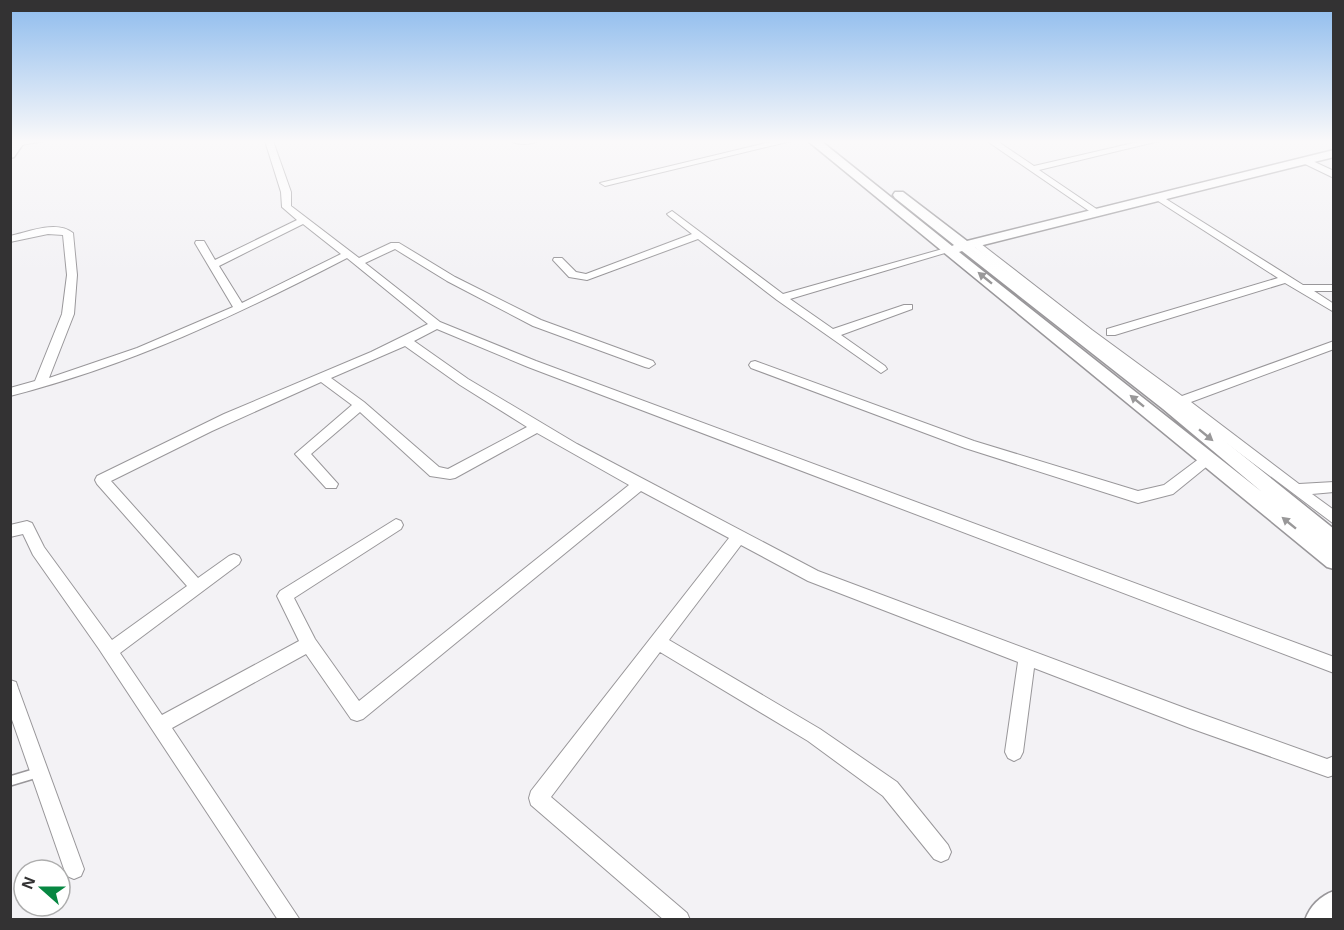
<svg xmlns="http://www.w3.org/2000/svg" width="1344" height="930" font-family="Arial,sans-serif">
<rect width="100%" height="100%" fill="#f3f2f5"/>
<g fill="none" stroke-linecap="round" stroke-linejoin="round">
<g stroke="#99979a" stroke-width="12">
<polyline id="lane" points="10,781 40,772"/>
</g>
<g stroke="#99979a" stroke-width="2">
<g id="street">
<polygon points="18,141 45,141 15,146 14,144"/>
<path d="M265,141H273L291,192V206L359,258L391,243H399L455,277L541,320L653,361L655,364L649,368L645,367L533,326L447,281L395,249L365,263L440,322L536,361L1334,657V673L528,367L437,329L414,341L468,379L577,444L818,571L1190,710L1327,759L1334,756V775L1328,777L1190,728L1034,668L1023,752L1020,758L1014,761L1008,758L1005,752L1018,662L808,581L741,545L669,640L820,729L897,782L948,845L951,852L948,859L941,862L934,859L883,796L808,741L660,652L551,797L687,913L690,920H664L531,805L529,798L531,791L729,538L641,491L363,719L357,721L351,719L306,654L172,728L300,920H278L99,649L33,555L23,534L10,537V525L27,521L32,523L44,547L112,640L187,586L97,484L95,480L97,476L224,414L371,352L428,324L347,258C237,315 131,365 10,396V388L35,381L62,314L67,275L63,235L48,234L10,242V236C29,232 56,220 73,233L77,275L74,314L49,378L137,348L233,307L195,243L196,241H204L215,260L297,220L282,207L281,192ZM303,224L341,254L242,303L219,266ZM405,346L460,385L527,427L448,469L439,467L364,402L331,378ZM321,382L352,405L295,454L326,488H336L338,484L311,454L360,412L430,476L450,479L455,478L537,433L629,485L359,701L315,639L294,598L401,529L403,525L401,521L396,519L280,591L277,596L299,641L162,715L120,653L239,564L241,560L239,556L234,554L229,556L198,578L111,481L212,431Z"/>
<path d="M511,141H537C531,145 517,145 511,141Z"/>
<polygon points="774,141 791,141 605,186 600,183"/>
<polygon points="987,141 997,141 1034,166 1142,141 1159,141 1039,170 1098,210 1100,212 1095,215"/>
<polygon points="1306,158 1334,171 1334,178 1303,163 1302,161"/>
<polygon points="1158,194 1303,285 1334,285 1334,291 1314,291 1334,304 1334,312 1285,283 1115,335 1107,335 1107,329 1278,278 1155,199 1153,197"/>
<polygon points="672,211 783,294 946,248 950,247 955,250 790,299 833,329 904,305 912,305 912,309 841,335 885,366 887,369 881,373 777,300 698,239 587,280 569,277 553,260 554,258 562,258 576,272 586,274 692,234 669,216 667,214"/>
<polygon points="976,240 1092,330 1182,396 1334,341 1334,349 1191,402 1299,484 1334,482 1334,492 1312,494 1334,510 1334,524 1084,336 972,245 971,243"/>
<polygon points="755,361 974,441 1138,491 1164,485 1204,455 1214,455 1216,459 1173,494 1138,503 965,448 751,368 749,365 751,362"/>
<polygon points="10,680 16,682 18,688 84,869 81,876 74,879 67,876 64,869 10,714"/>
</g>
</g>
<g stroke="#99979a" stroke-width="3">
<g id="secondary">
<polygon points="14,141 25,141 14,157 10,158 10,146"/>
<path d="M808,141H821L952,246L954,245L895,198L893,195L895,192H903L967,241L1334,150V157L975,247L1175,401L1334,529V569L1327,567ZM962,251L1163,409L1262,492L959,252Z"/>
<path d="M1334,891V920H1305C1310,906 1320,896 1334,891Z"/>
</g>
</g>
<use href="#lane" stroke="#fff" stroke-width="9"/>
<use href="#street" fill="#fff" fill-rule="evenodd"/>
<use href="#secondary" fill="#fff" fill-rule="evenodd"/>
</g>
<defs><path id="oneway-solid" d="M-6-.8H1V-3.2L6.5 0L1 3.2V.8H-6Z" transform="scale(1.5)"/></defs>
<g fill="#999899">
<use href="#oneway-solid" transform="translate(985 278) rotate(-141)"/>
<use href="#oneway-solid" transform="translate(1137 401) rotate(-141)"/>
<use href="#oneway-solid" transform="translate(1206 435) rotate(39)"/>
<use href="#oneway-solid" transform="translate(1289 523) rotate(-141)"/>
</g>
<linearGradient id="sky" x2="0" y2="1"><stop stop-color="#8dbbed"/><stop offset="0.52" stop-color="#faf9fa"/><stop offset="1" stop-color="#faf9fa" stop-opacity="0"/></linearGradient>
<rect width="1344" height="272" fill="url(#sky)"/>
<rect width="1344" height="930" fill="none" stroke="#333233" stroke-width="24"/>
<g transform="translate(42 888) rotate(291)"><circle r="28" fill="#ffffff" stroke="#adadad" stroke-width="1.5"/>
<path d="M0-4.5L10 22L0 15L-10 22Z" fill="#078742"/>
<text y="-9" font-size="16" font-weight="bold" text-anchor="middle" fill="#333233">N</text>
</g>
</svg>
